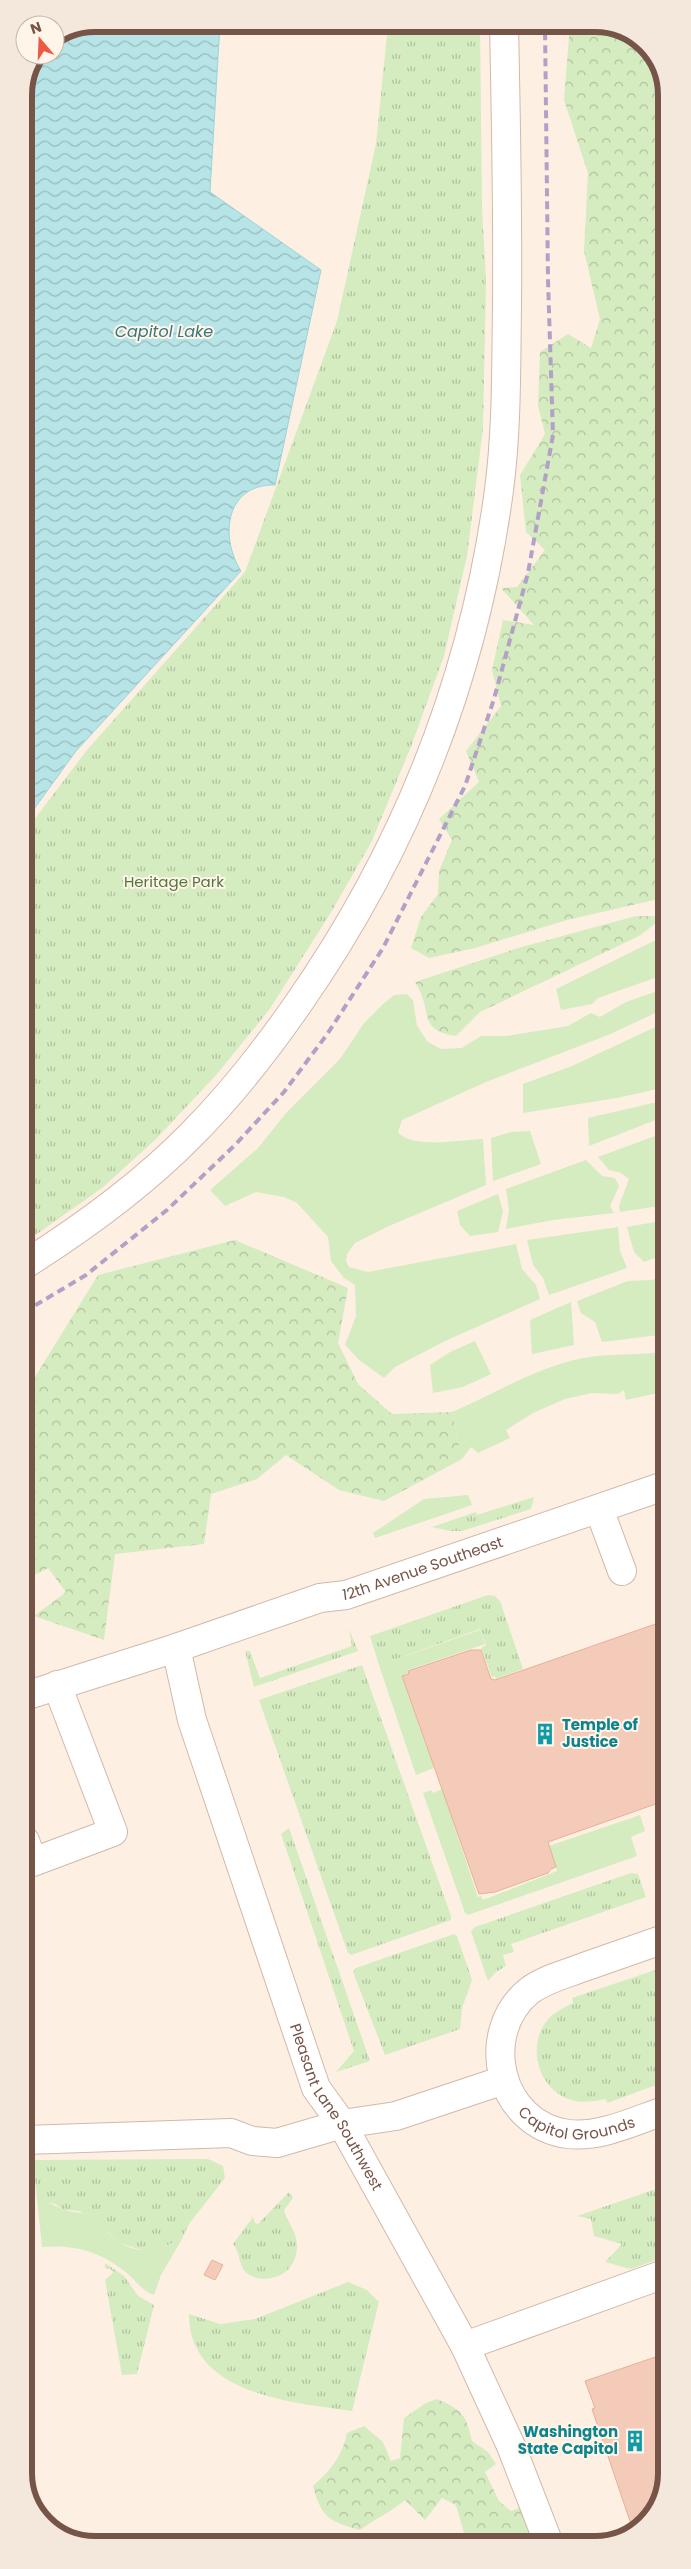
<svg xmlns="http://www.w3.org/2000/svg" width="691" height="2569" font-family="Poppins,sans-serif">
<defs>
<pattern id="grass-tufts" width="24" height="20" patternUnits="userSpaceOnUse" patternTransform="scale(1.25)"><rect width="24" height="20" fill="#d5ebc0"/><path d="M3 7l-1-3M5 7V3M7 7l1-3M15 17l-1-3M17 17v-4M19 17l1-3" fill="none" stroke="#b1c19e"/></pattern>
<pattern id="forest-crowns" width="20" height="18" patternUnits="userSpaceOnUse" patternTransform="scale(1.25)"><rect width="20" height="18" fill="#d5ebc0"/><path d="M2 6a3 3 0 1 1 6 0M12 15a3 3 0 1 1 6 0" fill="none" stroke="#b1c19e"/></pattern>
<pattern id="water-waves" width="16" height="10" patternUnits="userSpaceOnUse" patternTransform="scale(1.25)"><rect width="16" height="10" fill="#b6e4e7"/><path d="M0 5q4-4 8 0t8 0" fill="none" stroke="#99bbbd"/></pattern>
</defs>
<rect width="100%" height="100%" fill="#fdf0e2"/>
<g fill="url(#grass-tufts)">
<polygon points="388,24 480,24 482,208 486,279 483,428 467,556 444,656 410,749 371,843 330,914 269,1010 217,1074 156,1139 102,1188 24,1243 24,833 87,750 245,572 337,321 376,144"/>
<polygon points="534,1497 531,1509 462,1531 450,1531 432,1527 476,1512 477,1515"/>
<polygon points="488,1595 495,1596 500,1601 523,1669 496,1679 495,1676 492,1677 481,1648 486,1645 480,1629 379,1665 370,1636"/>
<polygon points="349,1629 358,1651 254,1687 245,1651 250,1651 260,1678 352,1646"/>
<polygon points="362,1665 451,1916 451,1920 351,1955 348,1953 259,1700"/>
<polygon points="289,1828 370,2061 336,2072 354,2051 281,1834"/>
<polygon points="631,1873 638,1874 646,1897 511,1944 514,1952 503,1955 506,1966 496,1972 488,1981 471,1931 475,1927"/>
<polygon points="454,1934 457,1936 472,1980 462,2008 460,2029 385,2055 353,1972 356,1968"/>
<path d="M667,1966V2081L607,2103L606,2099C595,2101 586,2103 575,2101C538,2093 524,2044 550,2017C557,2011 565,2007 573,2003L572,1998Z"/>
<polygon points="208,2159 223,2166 225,2178 189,2224 182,2239 158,2249 147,2251 135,2248 119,2243 98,2222 79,2211 63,2210 55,2204 37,2199 33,2160"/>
<polygon points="656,2189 667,2220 667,2256 631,2269 605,2262 622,2244 594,2236 591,2219 577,2216"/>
<path d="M289,2192L293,2198L284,2210C286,2220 294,2228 296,2238C300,2254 292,2271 278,2276C268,2280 258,2280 248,2274C238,2267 241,2253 233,2244L253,2217L255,2223L258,2224Z"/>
<polygon points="105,2263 124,2276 138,2296 154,2305 137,2374 122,2375 105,2280 113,2273 111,2269 105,2268"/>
<path d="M348,2282L367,2290L379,2302L352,2411C292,2402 189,2395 189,2314L220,2324L255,2319Z"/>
</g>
<g fill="url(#forest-crowns)">
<polygon points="570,24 605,24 643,42 666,81 666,902 654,900 567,920 475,948 429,958 411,948 421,917 438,894 439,871 452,840 439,819 479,782 466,751 501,706 492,670 503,620 534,625 501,588 517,587 545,550 526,532 520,475 545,434 538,406 540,352 568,334 591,348 600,319 584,251 588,173 564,100"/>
<path d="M636,916H654L659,921L639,936L480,1012L456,1036C416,1030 434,1011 415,982L518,948Z"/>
<polygon points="235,1240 348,1288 338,1343 358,1384 392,1414 452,1412 462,1459 384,1501 339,1490 286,1455 257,1479 211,1494 204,1544 115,1554 104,1640 34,1616 66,1592 48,1568 25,1580 25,1393 98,1275"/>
<path d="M437,2399C462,2410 466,2414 472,2441L488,2452L496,2464L485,2472L499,2501L511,2511L526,2506L546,2544H462L465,2536L456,2505L442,2498L425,2520L405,2500C391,2512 375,2519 360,2530C329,2521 322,2519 313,2486C330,2471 343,2455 347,2433L364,2426L383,2442L391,2461L400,2458L404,2418L426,2403Z"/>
</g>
<g fill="#d5ebc0">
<polygon points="666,932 666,974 598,998 592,1004 561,1010 556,989 660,938"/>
<path d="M666,988V1008L608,1035L486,1082L402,1120L398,1132C410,1149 463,1140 483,1139L486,1185L389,1226L355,1243L347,1254L346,1261L349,1267L368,1272L516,1244L522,1269L536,1285L540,1299L445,1341L395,1367L384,1378L359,1360L345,1345L356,1316L355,1285L344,1278L331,1261L328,1237L297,1203L284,1197L256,1192L225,1206L210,1190L258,1148L287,1112L340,1059L364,1023L382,1005L394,995L407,994L413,1000L417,1026L428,1042L441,1049L462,1048L481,1036H507L568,1026L591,1013L600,1017L626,1002Z"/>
<polygon points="666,1022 666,1087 617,1098 523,1113 523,1084 572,1066"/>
<polygon points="666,1100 666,1116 589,1146 588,1118"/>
<polygon points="530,1131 541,1164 493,1181 491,1138 511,1132"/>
<polygon points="666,1132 666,1205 620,1212 619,1206 629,1179 621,1173 609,1170 598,1157"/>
<polygon points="586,1160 602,1176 615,1178 619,1186 610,1206 614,1213 553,1220 506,1229 509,1210 506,1189"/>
<polygon points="498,1194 503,1211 498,1232 470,1236 460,1225 457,1211"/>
<polygon points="666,1220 667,1254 644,1262 634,1252 627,1227"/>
<polygon points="618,1227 620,1251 627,1268 549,1295 543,1278 533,1265 527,1240"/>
<polygon points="667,1276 667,1334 602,1342 595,1322 581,1313 577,1301 628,1281 651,1280"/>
<polygon points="571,1302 574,1345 532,1354 530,1320"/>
<polygon points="475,1341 491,1374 463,1387 433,1393 430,1365 450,1352"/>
<path d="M667,1351V1391L626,1400L624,1390L618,1394L592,1393L565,1399L533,1413L506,1430L510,1438L478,1453L471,1447L462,1459L452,1412C496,1393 535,1368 583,1358C610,1353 639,1356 667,1351Z"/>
<polygon points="468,1495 472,1505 375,1538 373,1533 424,1499"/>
<polygon points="480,1630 485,1644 408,1670 409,1673 402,1676 434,1768 416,1775 379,1665"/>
<polygon points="442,1789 478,1897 481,1896 483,1900 557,1871 549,1846 640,1815 645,1831 631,1837 637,1856 468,1915 465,1913 423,1793 431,1790 433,1793"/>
<path d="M37,2199C51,2201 54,2207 65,2210C79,2215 82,2209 97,2221C105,2227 111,2238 120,2243C142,2256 161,2248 182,2239L161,2275L154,2295C142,2291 137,2282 128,2274C102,2252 76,2244 42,2247Z"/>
</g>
<path fill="url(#water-waves)" stroke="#9cd5da" d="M95,24H220L210,192L321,270L275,485C226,484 219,536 241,571L76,751L24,823V95L40,55H55V40Z"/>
<g fill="#f4cbb9" stroke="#e7b098">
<polygon points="667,1620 667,1800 548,1842 556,1867 551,1869 548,1873 495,1892 479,1894 402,1676 409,1674 408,1671 471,1650 481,1650 491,1679 495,1680"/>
<polygon points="212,2260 223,2265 215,2280 204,2275"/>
<polygon points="667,2353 667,2474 650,2521 633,2530 592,2409 595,2408 585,2381"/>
</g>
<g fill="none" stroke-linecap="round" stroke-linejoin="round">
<g stroke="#d1b9ab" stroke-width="30">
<g id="minor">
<path d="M24,1265C81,1229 144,1183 191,1135C231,1095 266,1050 298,1004C406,849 474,677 499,490C507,429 506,368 507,307C508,212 506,118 504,24"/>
<polyline points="599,1509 622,1571"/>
<path id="s1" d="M176,1648L192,1720L316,2088L342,2124L465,2346L511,2446L549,2544"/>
<path id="s2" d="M25,1696L176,1648L320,1598L346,1595L667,1485"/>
<polyline points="25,1841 33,1862 113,1832 57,1685"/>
<path id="s3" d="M667,1938C639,1948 612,1957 584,1967C566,1974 545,1979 529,1991C477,2034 499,2125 568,2134C601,2138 636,2120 667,2110"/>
<polyline points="25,2140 231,2133 252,2141 277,2143 342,2124 396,2116 504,2080"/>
<polyline points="465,2346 667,2273"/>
</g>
</g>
<use href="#minor" stroke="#fff" stroke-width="28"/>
<polyline stroke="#b2a0c7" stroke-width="4" stroke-dasharray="8 5" stroke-linecap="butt" points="24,1312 86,1275 167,1210 235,1145 284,1092 328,1033 383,948 465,786 494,699 528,573 553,435 548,280 545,24"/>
</g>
<defs>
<g id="building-bare" transform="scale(1.725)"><path d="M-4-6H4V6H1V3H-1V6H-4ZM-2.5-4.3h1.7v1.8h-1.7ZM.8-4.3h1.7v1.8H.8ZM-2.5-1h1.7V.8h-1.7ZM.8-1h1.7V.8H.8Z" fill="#0f9aa8" stroke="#fff5e9" stroke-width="2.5" paint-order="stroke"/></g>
</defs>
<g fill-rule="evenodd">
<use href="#building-bare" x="545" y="1734"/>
<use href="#building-bare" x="635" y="2441"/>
</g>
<g text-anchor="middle" stroke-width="4" stroke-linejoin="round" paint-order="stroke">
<g font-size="15" fill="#52763c" stroke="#fff5e9">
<text x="174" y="887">Heritage Park</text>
</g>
<g font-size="15" fill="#765447" stroke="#fff5e9">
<text dy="5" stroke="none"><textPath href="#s2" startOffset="418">12th Avenue Southeast</textPath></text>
<text dy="5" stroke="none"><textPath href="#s1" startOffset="488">Pleasant Lane Southwest</textPath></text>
<text dy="5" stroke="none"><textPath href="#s3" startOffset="341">Capitol Grounds</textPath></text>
</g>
<g font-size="15" font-weight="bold" fill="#0d838f" stroke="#fff5e9" text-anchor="start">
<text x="562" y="1730">Temple of<tspan x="562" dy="17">Justice</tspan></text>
<text x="618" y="2437" text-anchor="end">Washington<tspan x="618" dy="17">State Capitol</tspan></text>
</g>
<g font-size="16" font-style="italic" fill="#3a767c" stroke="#fff5e9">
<text x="164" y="337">Capitol Lake</text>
</g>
</g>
<path d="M0 0H691V2569H0ZM95 32H595A63 63 0 0 1 658 95V2473A63 63 0 0 1 595 2536H95A63 63 0 0 1 32 2473V95A63 63 0 0 1 95 32Z" fill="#f4e8dc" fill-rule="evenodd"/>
<path fill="none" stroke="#765447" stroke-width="6" d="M95 32H595A63 63 0 0 1 658 95V2473A63 63 0 0 1 595 2536H95A63 63 0 0 1 32 2473V95A63 63 0 0 1 95 32Z"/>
<g transform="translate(40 40) rotate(341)"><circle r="24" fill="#fff5e9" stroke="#c8b5a8"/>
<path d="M0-4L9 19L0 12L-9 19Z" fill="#ec5a42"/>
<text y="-8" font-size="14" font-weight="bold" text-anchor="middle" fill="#765447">N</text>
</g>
</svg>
